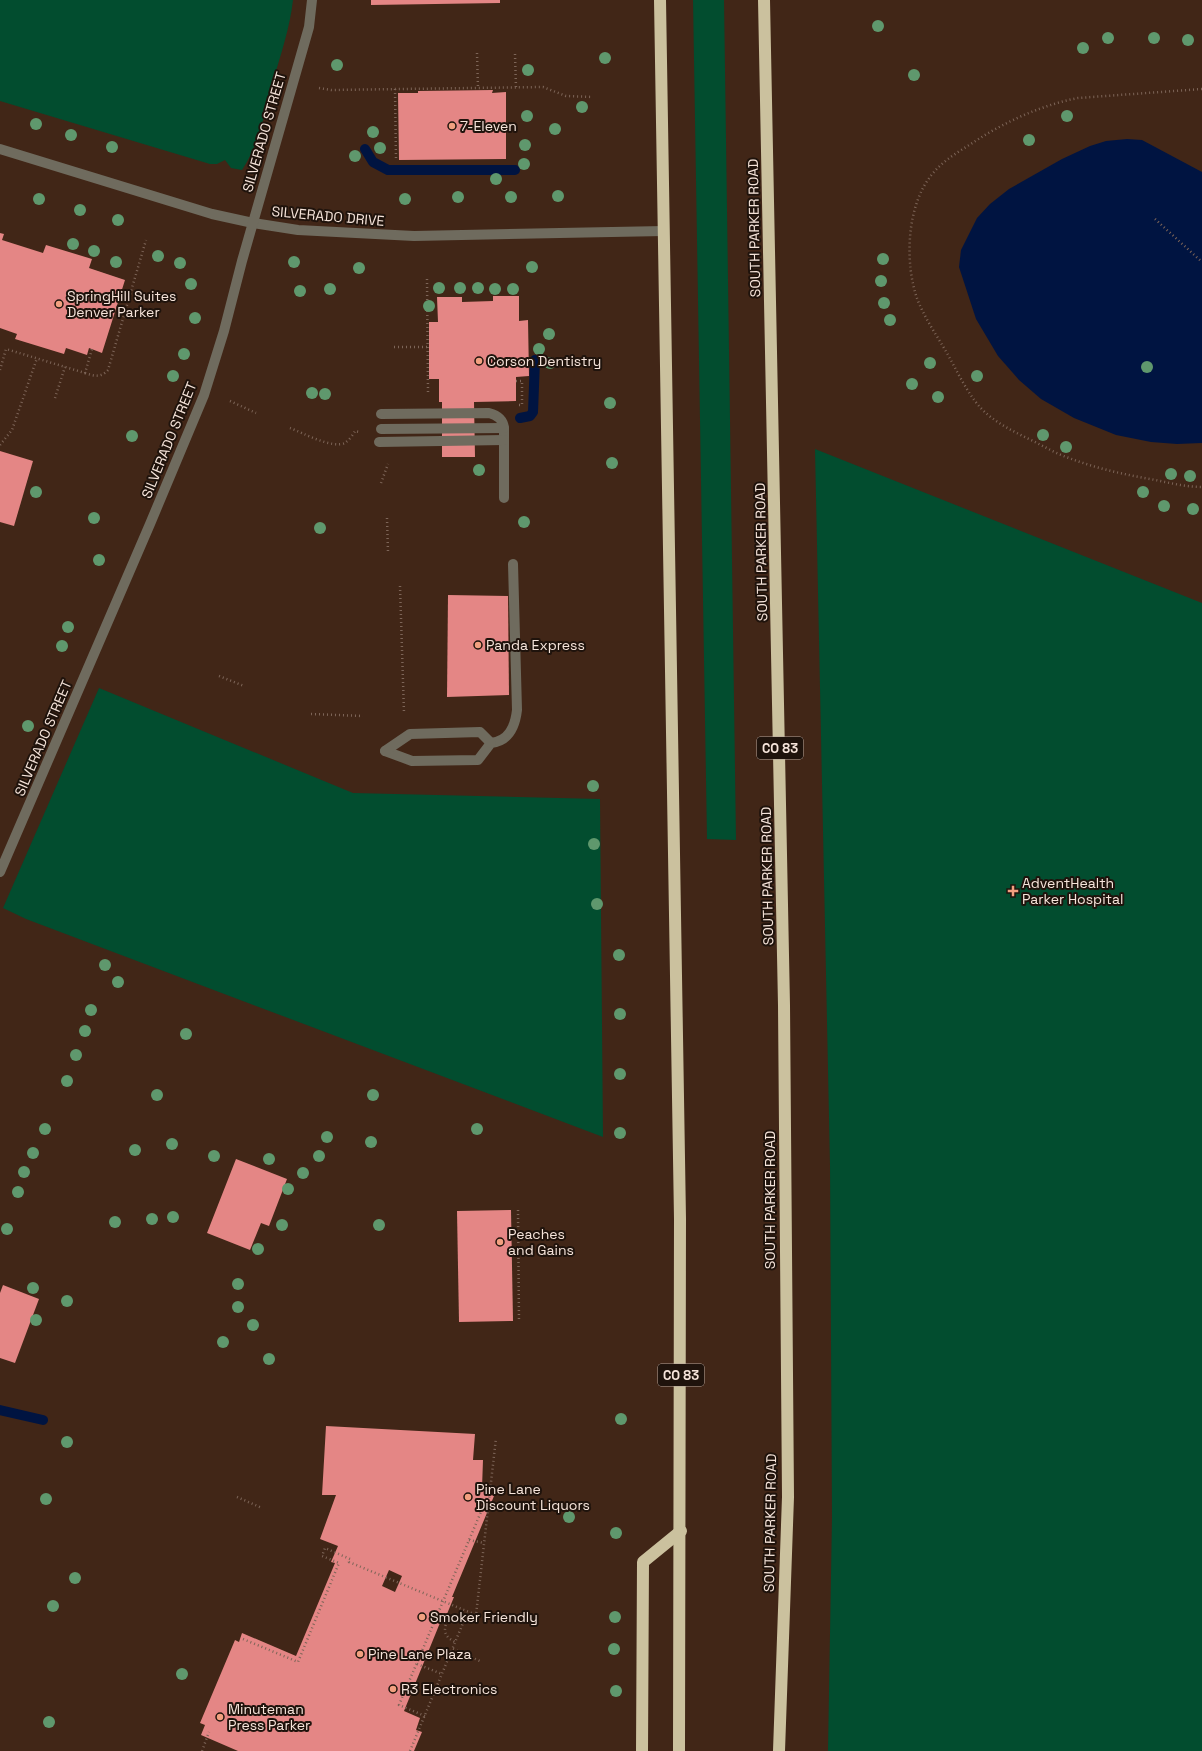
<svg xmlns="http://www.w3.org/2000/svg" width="1202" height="1751" font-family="'Space Grotesk',sans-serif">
<rect width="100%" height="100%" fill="#412617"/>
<g fill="#024d2f">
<path d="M0,0H293C290,27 281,54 273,81C265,111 260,143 242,170L231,168L225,160L217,164H210L0,101Z"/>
<polygon points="693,0 724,0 736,840 707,839"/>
<polygon points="815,449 1202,603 1202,1751 828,1751 832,1517 830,1165"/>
<polygon points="99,688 353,793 600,799 603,1137 26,919 3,908"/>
</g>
<polygon fill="#001441" points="1127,139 1142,140 1202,172 1202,443 1177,444 1151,442 1116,435 1074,418 1041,399 1019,380 998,356 976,319 959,267 961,250 977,218 990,204 1009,189 1062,159 1090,146 1106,141"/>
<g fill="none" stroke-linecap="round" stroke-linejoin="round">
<g stroke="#001441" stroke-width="10">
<polyline points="365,149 373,162 388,170 515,170"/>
<polyline points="520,418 530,416 533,412 535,360"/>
<polyline points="0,1410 43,1420"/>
</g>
</g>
<g fill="#e48685" fill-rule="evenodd">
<polygon points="371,0 500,0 500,3 371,5"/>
<polygon points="493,90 492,93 506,92 506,159 399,160 398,93 418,93 418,91"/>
<polygon points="0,233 4,234 2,240 43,253 46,245 92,259 89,268 125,280 102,353 89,348 87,355 66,348 64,354 15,339 17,334 0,328"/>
<polygon points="493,296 519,296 519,321 528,320 529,376 516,377 516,401 474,402 475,457 442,457 442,402 439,402 439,379 429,379 429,322 438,322 437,297 462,297 462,302 493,301"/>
<polygon points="0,451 33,461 14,526 0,522"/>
<polygon points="448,595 508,596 509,695 447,697"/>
<polygon points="236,1159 287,1179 269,1226 261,1223 250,1250 207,1233"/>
<polygon points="511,1210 513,1321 459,1322 457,1211"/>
<polygon points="3,1285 39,1299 15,1363 0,1358 0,1293"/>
<path d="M326,1426L475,1434L473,1460H483L482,1488L485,1489L484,1491L494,1496L452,1597H454L447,1614L444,1613L404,1711L420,1718L416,1730L422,1732L414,1751H238L201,1735L205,1725L200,1723L235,1640L239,1642L242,1633L296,1656L335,1563L331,1562L338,1546L320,1539L336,1495H322ZM389,1570L402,1576L395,1592L382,1586Z"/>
</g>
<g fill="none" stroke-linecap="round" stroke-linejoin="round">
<g stroke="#7d6558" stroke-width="2.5" stroke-dasharray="1 3" stroke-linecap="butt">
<polyline points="477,53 478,88"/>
<polyline points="515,54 516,88"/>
<polyline points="319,88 331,90 543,87 566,96 593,97"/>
<polyline points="395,89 396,159"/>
<path d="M1202,89L1078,98C1042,105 1007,121 977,140C962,150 946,158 934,172C906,203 904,264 918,301C925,318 935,333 944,348C956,368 969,399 987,414C1001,426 1017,433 1033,441C1045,447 1057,454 1069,458C1095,468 1122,474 1150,479C1167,482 1184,487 1202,487"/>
<polyline points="1155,219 1202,262"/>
<polyline points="427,279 428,392"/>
<polyline points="394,347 428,347"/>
<polyline points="0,370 6,349 85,373 92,349"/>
<path d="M85,373C94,376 101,378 108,370L146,240"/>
<polyline points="516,381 522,381 522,405 519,405"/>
<polyline points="55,398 65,367"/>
<polyline points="230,401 256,413"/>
<path d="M290,428C303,433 332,449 345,443C349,440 353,435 355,431L359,432"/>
<polyline points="0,445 12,430 37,358"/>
<polyline points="381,483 388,464"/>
<polyline points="387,518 388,552"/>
<polyline points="400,586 404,713"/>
<polyline points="219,676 244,686"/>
<polyline points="311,714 363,716"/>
<polyline points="518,1210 519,1321"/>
<polyline points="237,1497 262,1508"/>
<polyline points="469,1540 484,1543"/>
<path d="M436,1619L446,1624C443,1633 447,1638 455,1642"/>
<polyline points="243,1639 298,1662 339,1563 322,1556 325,1548 350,1559 349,1562 476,1615 496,1438"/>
<polyline points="453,1649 482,1662"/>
<polyline points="417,1664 442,1674"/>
<polyline points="425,1716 399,1705 489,1493"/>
<polyline points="202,1751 209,1732"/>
<polyline points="410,1751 468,1611"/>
</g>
<g stroke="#6f6b5e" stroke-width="10">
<polyline points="0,149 212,214 253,223 298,230 414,236 664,231"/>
<path d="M381,414L489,413C497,415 503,419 504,428V498"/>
<polyline points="381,429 504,428"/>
<polyline points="379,442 504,440"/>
<path d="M385,751L412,761L478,760L491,743C509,741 515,727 517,710L513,564"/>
<polyline points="385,751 410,734 480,732 491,743"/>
<polyline points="0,872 150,524 204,395 224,331 242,261 309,27 312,0"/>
</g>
<g stroke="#cbc19e" stroke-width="12">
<polyline points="660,0 680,1219 679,1751"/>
<polyline points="764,0 784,1005 788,1497 779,1751"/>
<polyline points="642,1751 643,1562 681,1531"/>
</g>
</g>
<g fill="#5f986d">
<circle cx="878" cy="26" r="6"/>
<circle cx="1108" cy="38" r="6"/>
<circle cx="1154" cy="38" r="6"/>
<circle cx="1188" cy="40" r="6"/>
<circle cx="1083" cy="48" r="6"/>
<circle cx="605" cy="58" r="6"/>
<circle cx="337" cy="65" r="6"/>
<circle cx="528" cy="70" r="6"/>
<circle cx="914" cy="75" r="6"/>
<circle cx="582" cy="107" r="6"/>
<circle cx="527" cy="116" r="6"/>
<circle cx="1067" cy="116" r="6"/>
<circle cx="36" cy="124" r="6"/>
<circle cx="555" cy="129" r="6"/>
<circle cx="373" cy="132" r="6"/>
<circle cx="71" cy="135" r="6"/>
<circle cx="1029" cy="140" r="6"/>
<circle cx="525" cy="145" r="6"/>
<circle cx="112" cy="147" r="6"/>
<circle cx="380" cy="148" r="6"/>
<circle cx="355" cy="156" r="6"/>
<circle cx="524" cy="164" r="6"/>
<circle cx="496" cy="179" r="6"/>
<circle cx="558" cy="196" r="6"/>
<circle cx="458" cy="197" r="6"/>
<circle cx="511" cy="197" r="6"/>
<circle cx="39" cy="199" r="6"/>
<circle cx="405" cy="199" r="6"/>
<circle cx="80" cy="210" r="6"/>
<circle cx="118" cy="220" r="6"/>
<circle cx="73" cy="244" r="6"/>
<circle cx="94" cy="251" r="6"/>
<circle cx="158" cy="256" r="6"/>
<circle cx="883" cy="259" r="6"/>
<circle cx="116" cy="262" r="6"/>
<circle cx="294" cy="262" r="6"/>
<circle cx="180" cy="263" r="6"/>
<circle cx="532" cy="267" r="6"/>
<circle cx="359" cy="268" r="6"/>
<circle cx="881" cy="281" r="6"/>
<circle cx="191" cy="284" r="6"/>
<circle cx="439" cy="288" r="6"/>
<circle cx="460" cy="288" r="6"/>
<circle cx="478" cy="288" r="6"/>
<circle cx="330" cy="289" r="6"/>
<circle cx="495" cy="289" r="6"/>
<circle cx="513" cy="289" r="6"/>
<circle cx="300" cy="291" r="6"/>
<circle cx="884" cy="303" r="6"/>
<circle cx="429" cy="306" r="6"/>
<circle cx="195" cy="318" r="6"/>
<circle cx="890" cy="320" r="6"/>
<circle cx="549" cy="334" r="6"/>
<circle cx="539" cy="349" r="6"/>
<circle cx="184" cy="354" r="6"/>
<circle cx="550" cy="363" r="6"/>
<circle cx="930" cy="363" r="6"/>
<circle cx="1147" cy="367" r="6"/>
<circle cx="173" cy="376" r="6"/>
<circle cx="977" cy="376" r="6"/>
<circle cx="912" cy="384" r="6"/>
<circle cx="312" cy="393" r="6"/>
<circle cx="325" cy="394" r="6"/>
<circle cx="938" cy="397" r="6"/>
<circle cx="610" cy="403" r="6"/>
<circle cx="1043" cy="435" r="6"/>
<circle cx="132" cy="436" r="6"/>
<circle cx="1066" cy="447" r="6"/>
<circle cx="612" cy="463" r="6"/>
<circle cx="479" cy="470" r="6"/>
<circle cx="1171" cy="474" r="6"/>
<circle cx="1190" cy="476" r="6"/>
<circle cx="36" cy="492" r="6"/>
<circle cx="1143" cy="492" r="6"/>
<circle cx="1164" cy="506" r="6"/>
<circle cx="1193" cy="509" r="6"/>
<circle cx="94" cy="518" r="6"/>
<circle cx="524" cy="522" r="6"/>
<circle cx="320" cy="528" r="6"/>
<circle cx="99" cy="560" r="6"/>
<circle cx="68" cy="627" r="6"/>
<circle cx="62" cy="646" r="6"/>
<circle cx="28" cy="726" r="6"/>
<circle cx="593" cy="786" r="6"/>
<circle cx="594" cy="844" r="6"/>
<circle cx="597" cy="904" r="6"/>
<circle cx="619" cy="955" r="6"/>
<circle cx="105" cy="965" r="6"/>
<circle cx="118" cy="982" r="6"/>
<circle cx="91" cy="1010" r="6"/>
<circle cx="620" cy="1014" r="6"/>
<circle cx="85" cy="1031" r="6"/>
<circle cx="186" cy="1034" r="6"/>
<circle cx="76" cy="1055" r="6"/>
<circle cx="620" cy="1074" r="6"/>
<circle cx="67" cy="1081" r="6"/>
<circle cx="157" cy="1095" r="6"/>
<circle cx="373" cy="1095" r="6"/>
<circle cx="45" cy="1129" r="6"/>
<circle cx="477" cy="1129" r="6"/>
<circle cx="620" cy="1133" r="6"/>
<circle cx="327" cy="1137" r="6"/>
<circle cx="371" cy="1142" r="6"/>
<circle cx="172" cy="1144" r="6"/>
<circle cx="135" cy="1150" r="6"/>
<circle cx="33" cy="1153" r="6"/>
<circle cx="214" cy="1156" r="6"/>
<circle cx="319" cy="1156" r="6"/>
<circle cx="269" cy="1159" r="6"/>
<circle cx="24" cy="1172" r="6"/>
<circle cx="303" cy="1173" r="6"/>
<circle cx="288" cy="1189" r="6"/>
<circle cx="18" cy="1192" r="6"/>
<circle cx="173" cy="1217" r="6"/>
<circle cx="152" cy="1219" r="6"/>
<circle cx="115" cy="1222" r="6"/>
<circle cx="282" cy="1225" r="6"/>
<circle cx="379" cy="1225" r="6"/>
<circle cx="7" cy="1229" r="6"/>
<circle cx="258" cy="1249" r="6"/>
<circle cx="238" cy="1284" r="6"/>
<circle cx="33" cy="1288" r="6"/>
<circle cx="67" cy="1301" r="6"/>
<circle cx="238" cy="1307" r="6"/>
<circle cx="36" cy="1320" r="6"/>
<circle cx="253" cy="1325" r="6"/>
<circle cx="223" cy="1342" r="6"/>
<circle cx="269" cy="1359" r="6"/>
<circle cx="621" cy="1419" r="6"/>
<circle cx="67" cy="1442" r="6"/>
<circle cx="46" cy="1499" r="6"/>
<circle cx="569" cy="1517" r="6"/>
<circle cx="616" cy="1533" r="6"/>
<circle cx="75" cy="1578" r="6"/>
<circle cx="53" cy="1606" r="6"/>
<circle cx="615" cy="1617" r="6"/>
<circle cx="614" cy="1649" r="6"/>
<circle cx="182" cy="1674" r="6"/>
<circle cx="616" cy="1691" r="6"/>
<circle cx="49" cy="1722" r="6"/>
</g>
<g fill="#f2a080" stroke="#1f130c" stroke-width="1.5">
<circle cx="452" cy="126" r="4"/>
<circle cx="59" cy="304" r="4"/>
<circle cx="479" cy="361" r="4"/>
<circle cx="478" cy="645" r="4"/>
<path d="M1011 885h4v4h4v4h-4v4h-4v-4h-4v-4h4z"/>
<circle cx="500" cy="1242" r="4"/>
<circle cx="468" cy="1497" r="4"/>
<circle cx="422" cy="1617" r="4"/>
<circle cx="360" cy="1654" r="4"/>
<circle cx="393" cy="1689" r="4"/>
<circle cx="220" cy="1717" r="4"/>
</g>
<g text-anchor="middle" stroke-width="4" stroke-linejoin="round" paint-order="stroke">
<g fill="#1f130c" stroke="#b6a59c" stroke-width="1">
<rect x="757" y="737" width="46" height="22" rx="3"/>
<rect x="658" y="1364" width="46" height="22" rx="3"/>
</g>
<g font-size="13" font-weight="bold" fill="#f6e4da">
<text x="780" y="753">CO 83</text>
<text x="681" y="1380">CO 83</text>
</g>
<g font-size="14" fill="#f6e4da" stroke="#1f130c" text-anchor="start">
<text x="460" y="131">7-Eleven</text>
<text x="67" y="301">SpringHill Suites<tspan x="67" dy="16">Denver Parker</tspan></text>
<text x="487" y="366">Corson Dentistry</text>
<text x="486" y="650">Panda Express</text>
<text x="1022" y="888">AdventHealth<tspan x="1022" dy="16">Parker Hospital</tspan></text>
<text x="508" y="1239">Peaches<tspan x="508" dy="16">and Gains</tspan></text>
<text x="476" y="1494">Pine Lane<tspan x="476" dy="16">Discount Liquors</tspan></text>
<text x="430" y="1622">Smoker Friendly</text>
<text x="368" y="1659">Pine Lane Plaza</text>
<text x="401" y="1694">R3 Electronics</text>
<text x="228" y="1714">Minuteman<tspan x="228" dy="16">Press Parker</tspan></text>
</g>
<g font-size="14" fill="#f6e4da" stroke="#1f130c">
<text transform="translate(264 132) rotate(-74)" y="5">SILVERADO STREET</text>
<text transform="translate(328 216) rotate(5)" y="5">SILVERADO DRIVE</text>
<text transform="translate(754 228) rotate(-91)" y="5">SOUTH PARKER ROAD</text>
<text transform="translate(169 440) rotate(-68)" y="5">SILVERADO STREET</text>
<text transform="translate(761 552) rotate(-91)" y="5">SOUTH PARKER ROAD</text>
<text transform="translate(43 738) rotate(-67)" y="5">SILVERADO STREET</text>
<text transform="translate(767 876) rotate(-91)" y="5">SOUTH PARKER ROAD</text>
<text transform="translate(770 1200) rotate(-90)" y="5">SOUTH PARKER ROAD</text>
<text transform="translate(770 1523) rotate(-89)" y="5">SOUTH PARKER ROAD</text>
</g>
</g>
</svg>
